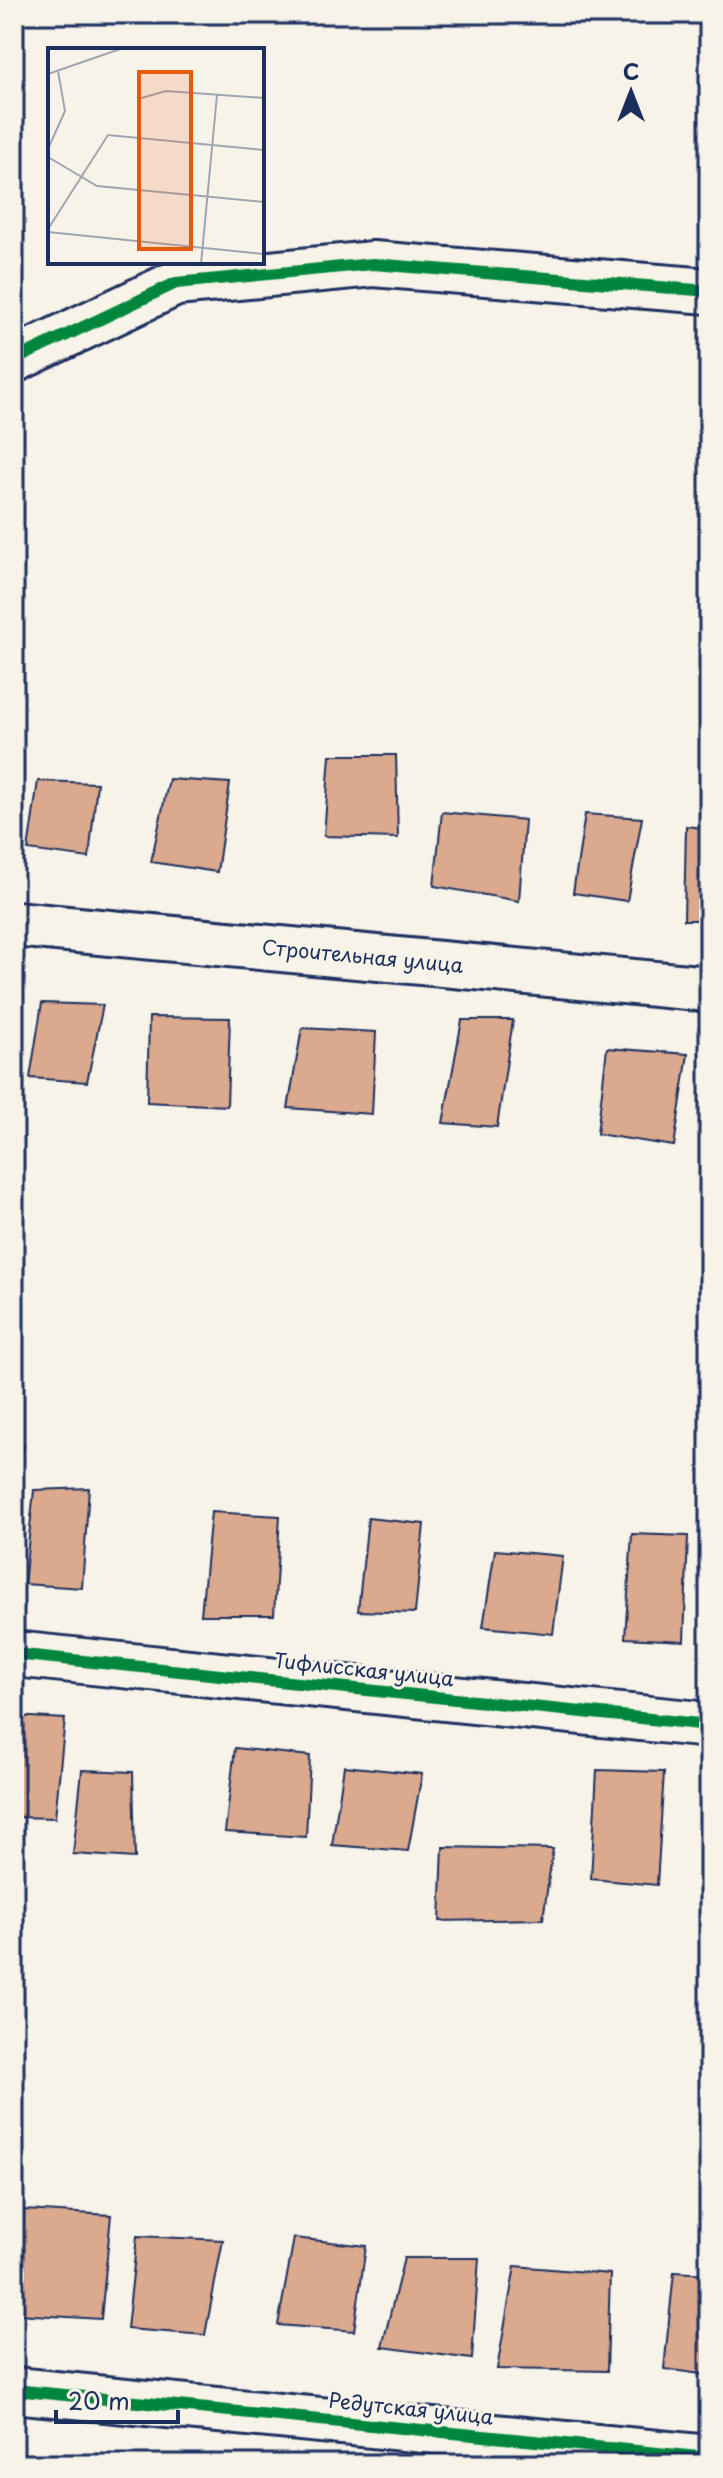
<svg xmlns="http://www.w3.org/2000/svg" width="723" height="2478" font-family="'Playpen Sans',sans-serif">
<rect width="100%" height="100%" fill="#f7f3e8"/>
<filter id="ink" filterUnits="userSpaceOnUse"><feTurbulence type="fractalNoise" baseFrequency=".0125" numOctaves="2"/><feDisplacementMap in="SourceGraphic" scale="16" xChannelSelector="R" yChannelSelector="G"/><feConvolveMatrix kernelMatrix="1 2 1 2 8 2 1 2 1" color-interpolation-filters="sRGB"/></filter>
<g filter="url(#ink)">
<g fill="#dba98d" stroke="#1b2f5e" stroke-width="2">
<polygon points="330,755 396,755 398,838 324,836"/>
<polygon points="169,779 230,783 217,872 151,862"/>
<polygon points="38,781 97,783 89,858 28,850"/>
<polygon points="442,812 525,820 519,901 434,886"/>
<polygon points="585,814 642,818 627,901 573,893"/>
<polygon points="686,826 709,829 709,920 684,920"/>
<polygon points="42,1003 103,1005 87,1082 30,1078"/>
<polygon points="149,1017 230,1018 227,1106 147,1102"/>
<polygon points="462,1020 513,1020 497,1127 443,1123"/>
<polygon points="302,1028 376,1032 372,1114 288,1108"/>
<polygon points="607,1048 688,1054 674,1146 597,1134"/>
<polygon points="14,1444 24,1445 14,1488"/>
<polygon points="89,1488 82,1588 24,1584 34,1490"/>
<polygon points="211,1512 280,1516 274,1615 201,1615"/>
<polygon points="368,1518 424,1524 415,1613 358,1611"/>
<polygon points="632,1534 688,1536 684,1641 625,1638"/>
<polygon points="495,1550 563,1556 553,1634 483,1627"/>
<polygon points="14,1716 65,1719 55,1818 14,1817"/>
<polygon points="235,1748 310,1756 306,1837 225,1832"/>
<polygon points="344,1766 422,1774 408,1851 332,1845"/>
<polygon points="82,1770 133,1772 135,1858 73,1854"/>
<polygon points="597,1770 664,1772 657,1885 591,1879"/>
<polygon points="443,1847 553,1849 543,1919 440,1921"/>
<polygon points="24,2210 111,2215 101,2319 18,2314"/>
<polygon points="137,2236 223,2240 205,2335 127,2329"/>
<polygon points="294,2238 366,2246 354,2331 278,2325"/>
<polygon points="404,2258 479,2258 472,2359 382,2347"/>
<polygon points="515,2266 610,2274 607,2371 497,2369"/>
<polygon points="674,2272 709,2274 709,2375 664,2369"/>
</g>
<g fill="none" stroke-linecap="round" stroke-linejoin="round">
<g stroke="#1b2f5e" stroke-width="50">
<g id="minor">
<polyline points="14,360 176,283 373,264 709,291"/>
<path id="s1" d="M14,924L709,989"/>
<polyline points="14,1654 709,1725"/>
<polyline points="14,2390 709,2458"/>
</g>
</g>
<use href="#minor" stroke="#f7f3e8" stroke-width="44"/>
<g stroke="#f7f3e8" stroke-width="17">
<g id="cycleway">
<polyline points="14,360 176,283 373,264 709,291"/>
<polyline points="14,1654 709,1725"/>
<polyline points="14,2390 709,2458"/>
</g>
</g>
<use href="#cycleway" stroke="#00873e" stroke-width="12"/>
</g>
</g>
<g text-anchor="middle" stroke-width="6" stroke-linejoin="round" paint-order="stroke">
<g font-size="20" fill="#1b2f5e" stroke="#f7f3e8">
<text dy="7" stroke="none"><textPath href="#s1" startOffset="350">Строительная улица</textPath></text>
<text transform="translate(364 1670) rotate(6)" y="7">Тифлисская улица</text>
<text transform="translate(411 2409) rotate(6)" y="7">Редутская улица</text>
</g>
</g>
<g transform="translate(48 48)">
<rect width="216" height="216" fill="#f7f3e8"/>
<path fill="none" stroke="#9fa5b1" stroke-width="2" d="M0,26L75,0M90,51L118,43L216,50M0,101L17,63L10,23M0,109L49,138L216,154M0,181L60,87L216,102M0,184L216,206M153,216L169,47"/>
<path fill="#e8590c" fill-opacity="0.15" stroke="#e8590c" stroke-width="4" d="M91,24H143V201H91Z"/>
<rect width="216" height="216" fill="none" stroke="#1b2f5e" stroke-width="4"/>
</g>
<rect width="723" height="2478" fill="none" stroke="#f7f3e8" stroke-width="48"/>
<rect x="24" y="24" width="675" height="2430" fill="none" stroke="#1b2f5e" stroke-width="3" filter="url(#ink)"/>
<g transform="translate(631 92)" stroke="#f7f3e8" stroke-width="6" paint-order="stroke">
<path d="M0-6L14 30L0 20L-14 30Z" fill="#1b2f5e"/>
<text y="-12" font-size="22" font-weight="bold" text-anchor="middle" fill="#1b2f5e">С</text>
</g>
<path d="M56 2410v12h122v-12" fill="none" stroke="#1b2f5e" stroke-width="4"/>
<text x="68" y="2410" font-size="24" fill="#1b2f5e" stroke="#f7f3e8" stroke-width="6" paint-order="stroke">20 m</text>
</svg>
